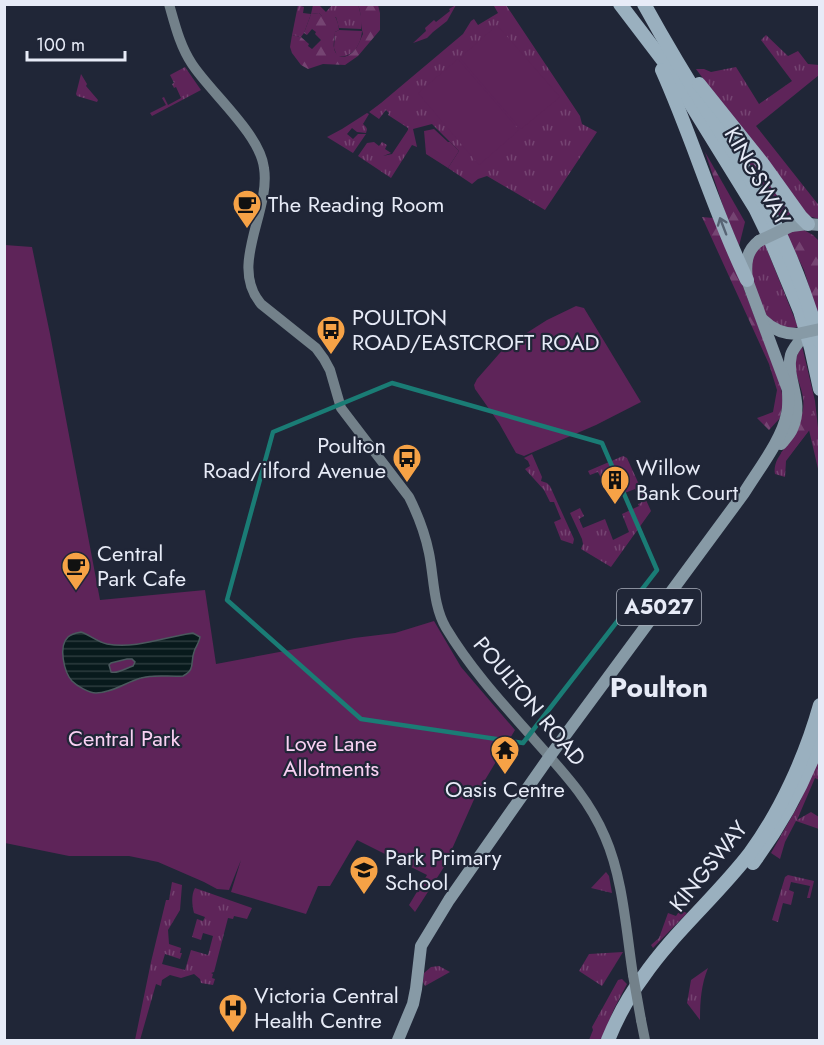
<svg xmlns="http://www.w3.org/2000/svg" width="824" height="1045" font-family="Jost,sans-serif">
<defs>
<pattern id="grass-tufts" width="24" height="20" patternUnits="userSpaceOnUse" patternTransform="scale(1.5)"><rect width="24" height="20" fill="#5e2459"/><path d="M3 7l-1-3M5 7V3M7 7l1-3M15 17l-1-3M17 17v-4M19 17l1-3" fill="none" stroke="#754472"/></pattern>
<pattern id="forest-firs" width="22" height="20" patternUnits="userSpaceOnUse" patternTransform="scale(1.5)"><rect width="22" height="20" fill="#5e2459"/><path d="M5 1l3.5 6h-7zM16 11l3.5 6h-7z" fill="#754472"/></pattern>
<pattern id="water-rules" width="6" height="5" patternUnits="userSpaceOnUse" patternTransform="scale(1.5)"><rect width="6" height="5" fill="#081a1c"/><path d="M0 2.5h6" fill="none" stroke="#2c3b3e"/></pattern>
</defs>
<rect width="100%" height="100%" fill="#202637"/>
<g fill="url(#grass-tufts)">
<polygon points="358,4 362,20 361,29 339,28 336,17 322,16 319,13 311,14 304,33 301,37 292,35 298,5 304,7 303,13 311,14 313,5 319,5 326,12 332,5"/>
<polygon points="456,5 447,21 433,32 431,29 433,32 427,38 413,43 426,31 425,28 434,20 436,22 450,11 449,9"/>
<polygon points="497,5 506,5 580,116 582,124 597,132 545,210 487,176 478,179 472,184 448,168 459,151 432,124 413,129 417,147 412,145 391,178 358,156 367,143 374,142 379,146 382,142 387,145 385,149 391,153 383,156 392,154 408,130 408,128 388,115 389,113 386,110 379,119 369,112 381,103 463,34 471,21 474,19 478,25 498,13 494,6"/>
<path d="M339,30L362,31C361,44 353,59 337,56L334,48L335,32Z"/>
<polygon points="766,35 788,56 798,51 808,64 819,65 819,75 756,126 817,203 819,205 819,219 805,215 696,69 704,69 711,72 736,67 759,104 792,81 761,40"/>
<polygon points="185,67 201,90 152,116 150,113 166,105 162,98 164,97 168,105 181,98 176,87 174,88 172,84 174,83 170,75"/>
<polygon points="81,74 87,84 86,86 98,100 97,102 77,96 76,94"/>
<path d="M367,113L369,114L363,124C366,127 368,128 366,133L357,132L352,128L347,134L353,139L358,134H366L353,153L327,137L342,129Z"/>
<polygon points="731,132 767,178 791,213 782,221 770,199"/>
<polygon points="764,242 798,327 787,329 775,325 764,315 749,276 751,254"/>
<path d="M802,346L815,401L819,437V473L809,430L786,461L785,477L775,474C773,460 783,452 790,441C796,431 801,421 803,410C806,392 795,379 795,364C795,357 799,352 802,346Z"/>
<polygon points="532,454 542,477 541,481 547,483 550,486 574,539 573,544 561,540 554,522 561,519 554,502 550,502 544,490 525,469 530,466 528,461 524,458"/>
<polygon points="623,456 627,458 651,511 611,567 581,549 583,544 582,539 570,513 580,508 584,516 579,519 583,528 605,519 613,540 629,532 622,514 639,506 638,504 641,503 635,489 617,496 608,476 601,478 598,472 590,475 588,471"/>
<polygon points="819,757 819,780 815,778 797,820 811,812 819,817 819,829 796,821 785,842 780,859 771,853 799,804"/>
<polygon points="606,872 609,876 612,893 591,888"/>
<polygon points="788,875 814,881 810,898 807,898 810,886 791,882 789,890 794,892 791,905 783,903 778,922 772,920 785,877"/>
<path d="M172,882L182,885L180,910L168,930L169,944L181,948L180,953H182L180,959L165,954L162,964L185,970L191,950L208,955L213,936L203,933L201,940L192,937L197,919L203,921L205,917L194,913C192,905 191,895 195,888L252,908L247,919L234,916L233,919L228,918L214,972L211,973L213,974L212,978L215,979L213,985L201,983L200,979L194,974L181,978L170,975L162,980L161,986L156,984L140,1040H135L151,962L166,900H169Z"/>
<polygon points="680,910 687,913 653,948 651,945 659,938 668,913 676,916"/>
<polygon points="623,952 602,986 579,971 589,954"/>
<polygon points="439,966 450,972 425,986 423,982 424,973 431,967"/>
<path d="M708,968C701,985 700,1002 700,1020L687,1003L691,980Z"/>
<polygon points="622,979 627,984 614,1009 601,1040 589,1040 593,1030 592,1027 618,980"/>
</g>
<g fill="url(#forest-firs)">
<path d="M358,5H378L380,13V30L358,56L345,65L323,64L308,69L301,65L292,53L290,47L292,35L301,37L309,44L308,46L312,49L321,40L315,34L316,32L312,29L307,35L304,33L311,14L319,13L322,16L326,12L333,13C336,17 339,25 339,30L335,32C335,37 333,43 334,48C336,59 346,59 353,52C358,47 360,40 363,34C360,24 362,14 358,5Z"/>
<polygon points="705,152 745,222 739,246 725,212"/>
<polygon points="702,217 713,218 744,289 781,386 783,403 780,418 769,430 757,418 773,412 777,390 769,364"/>
<polygon points="800,228 813,235 819,241 819,320 804,270 785,232"/>
<path d="M804,408C812,411 815,415 815,423L790,455L784,457L781,453C792,439 799,425 804,408Z"/>
</g>
<g fill="#5e2459">
<polygon points="497,25 560,97 521,129 460,58"/>
<polygon points="458,59 519,130 479,165 418,93"/>
<polygon points="434,129 448,142 450,142 459,151 448,168 426,154 424,131"/>
<polygon points="5,245 32,247 50,334 100,600 205,590 216,664 354,638 395,633 434,621 461,667 515,730 476,795 444,867 415,912 409,905 427,875 357,840 330,886 318,886 306,914 231,892 241,860 229,890 217,889 204,882 158,862 129,856 69,856 5,843"/>
<polygon points="576,306 584,308 641,402 596,425 524,456 516,453 499,423 475,389 474,385 477,379 506,346 547,320"/>
</g>
<path fill="url(#water-rules)" stroke="#4b595e" stroke-width="1.5" fill-rule="evenodd" d="M81,632C90,635 97,642 107,644C136,649 165,637 193,633L200,637C199,644 195,647 194,652C190,663 196,669 183,676C169,677 154,674 141,678C126,682 112,693 96,693C89,693 77,686 72,681C64,672 58,646 68,637C71,634 76,633 81,632ZM127,659H132L135,662L133,666C126,668 118,674 111,672L109,665L111,663Z"/>
<g fill="none" stroke-linecap="round" stroke-linejoin="round">
<g stroke="#73818a" stroke-width="10">
<path d="M169,4C175,25 180,46 192,64C211,93 260,134 264,168C271,212 228,265 261,304L316,348L324,359L330,370L341,408L409,497C418,515 425,533 429,553C434,577 433,606 446,628C470,668 502,703 533,738C561,770 588,797 605,837C623,878 626,930 633,975"/>
<polyline points="641,1020 645,1040"/>
</g>
<g stroke="#879aa6" stroke-width="12">
<polyline points="791,226 808,224 820,225"/>
<path d="M763,320C772,329 783,334 797,334"/>
<path d="M781,444C785,439 790,434 792,429C805,401 785,379 791,355C792,351 795,347 798,343"/>
<path d="M398,1040L413,1004L416,989L421,946L449,900L550,756L744,493C758,470 782,440 787,414C789,406 788,398 788,390L747,280C745,264 746,251 759,241"/>
</g>
<g stroke="#9ab0bf" stroke-width="14">
<polyline points="620,4 668,67 755,208 771,241 800,311 811,348 820,389"/>
<path d="M644,4C665,42 687,79 710,115C732,150 756,184 774,222C793,260 808,301 820,342"/>
<path d="M662,70C693,139 714,212 747,280"/>
<polyline points="699,84 763,164 801,217 808,224"/>
<path d="M753,863C781,825 804,783 820,739"/>
<path d="M608,1040C617,1018 628,997 643,977C673,933 717,896 750,853C781,811 806,755 820,705"/>
</g>
<polyline stroke="#73818a" stroke-width="10" points="633,975 641,1020"/>
<g stroke="#879aa6" stroke-width="12">
<polyline points="759,241 791,226"/>
<polyline points="797,334 820,329"/>
</g>
</g>
<defs><path id="oneway-shaft" d="M-6 0H5M1.5-3L5.5 0L1.5 3" fill="none" stroke-width="1.6" stroke-linecap="round" stroke-linejoin="round" transform="scale(1.5)"/></defs>
<use stroke="#576474" href="#oneway-shaft" transform="translate(723 226) rotate(-111)"/>
<path fill="none" stroke="#1a7c75" stroke-width="4.5" stroke-linejoin="round" d="M392,383L602,443L657,570L523,743L361,719L227,600L273,432Z"/>
<defs>
<g id="cafe-pin" transform="scale(1.5)"><path d="M0 17L-7.5 6A9.5 9.5 0 1 1 7.5 6Z" fill="#f6a246" stroke="#202637"/><path d="M-5.5-4.5H6V0H3Q3 3.5 0 3.5H-2.5Q-5.5 3.5-5.5 0ZM3-3.2v2h1.7v-2ZM-6 4.5H4V6H-6Z" fill="#111"/></g>
<g id="bus-pin" transform="scale(1.5)"><path d="M0 17L-7.5 6A9.5 9.5 0 1 1 7.5 6Z" fill="#f6a246" stroke="#202637"/><path d="M-5-6H5V4H4V6H2V4H-2V6H-4V4H-5ZM-3.5-4V0h7V-4ZM-3.5 1.2v1.5H-2V1.2ZM2 1.2v1.5H3.5V1.2Z" fill="#111"/></g>
<g id="building-pin" transform="scale(1.5)"><path d="M0 17L-7.5 6A9.5 9.5 0 1 1 7.5 6Z" fill="#f6a246" stroke="#202637"/><path d="M-4-6H4V6H1V3H-1V6H-4ZM-2.5-4.3h1.7v1.8h-1.7ZM.8-4.3h1.7v1.8H.8ZM-2.5-1h1.7V.8h-1.7ZM.8-1h1.7V.8H.8Z" fill="#111"/></g>
<g id="temple-pin" transform="scale(1.5)"><path d="M0 17L-7.5 6A9.5 9.5 0 1 1 7.5 6Z" fill="#f6a246" stroke="#202637"/><path d="M0-6L5-2H3V0L6.5 2.5H4V6H1.5V3h-3V6H-4V2.5H-6.5L-3 0V-2H-5Z" fill="#111"/></g>
<g id="school-pin" transform="scale(1.5)"><path d="M0 17L-7.5 6A9.5 9.5 0 1 1 7.5 6Z" fill="#f6a246" stroke="#202637"/><path d="M0-5L7-2L0 1L-7-2ZM-4 1L0 2.5L4 1V4Q0 6-4 4Z" fill="#111"/></g>
<g id="hospital-pin" transform="scale(1.5)"><path d="M0 17L-7.5 6A9.5 9.5 0 1 1 7.5 6Z" fill="#f6a246" stroke="#202637"/><path d="M-5-5h3v3.5h4V-5h3V5h-3V1.5h-4V5h-3Z" fill="#111"/></g>
</defs>
<g fill-rule="evenodd">
<use href="#cafe-pin" x="247" y="204"/>
<use href="#bus-pin" x="331" y="330"/>
<use href="#bus-pin" x="407" y="458"/>
<use href="#building-pin" x="615" y="480"/>
<use href="#cafe-pin" x="76" y="566"/>
<use href="#temple-pin" x="505" y="750"/>
<use href="#school-pin" x="364" y="870"/>
<use href="#hospital-pin" x="233" y="1008"/>
</g>
<g text-anchor="middle" stroke-width="4.5" stroke-linejoin="round" paint-order="stroke">
<rect fill="#202637" stroke="#abb0bd" stroke-width="1.5" x="617" y="589" width="84" height="36" rx="4.5"/>
<g font-size="21" font-weight="bold" fill="#e7ebf7">
<text x="659" y="614">A5027</text>
</g>
<g font-size="22" fill="#e7ebf7" stroke="#202637">
<text transform="translate(758 176) rotate(60)" y="8">KINGSWAY</text>
<text transform="translate(530 701) rotate(50)" y="8">POULTON ROAD</text>
<text transform="translate(708 866) rotate(-51)" y="8">KINGSWAY</text>
</g>
<g font-size="22" fill="#e7ebf7" stroke="#202637" text-anchor="start">
<text x="268" y="212">The Reading Room</text>
<text x="352" y="325">POULTON<tspan x="352" dy="25">ROAD/EASTCROFT ROAD</tspan></text>
<text x="386" y="453" text-anchor="end">Poulton<tspan x="386" dy="25">Road/ilford Avenue</tspan></text>
<text x="636" y="475">Willow<tspan x="636" dy="25">Bank Court</tspan></text>
<text x="97" y="561">Central<tspan x="97" dy="25">Park Cafe</tspan></text>
<text x="505" y="797" text-anchor="middle">Oasis Centre</text>
<text x="385" y="865">Park Primary<tspan x="385" dy="25">School</tspan></text>
<text x="254" y="1003">Victoria Central<tspan x="254" dy="25">Health Centre</tspan></text>
</g>
<g font-size="22" fill="#f9d1f3" stroke="#202637">
<text x="124" y="746">Central Park</text>
<text x="331" y="751">Love Lane<tspan x="331" dy="25">Allotments</tspan></text>
</g>
<g font-size="28" font-weight="bold" fill="#e7ebf7" stroke="#202637">
<text x="659" y="697">Poulton</text>
</g>
</g>
<rect width="824" height="1045" fill="none" stroke="#e7ebf7" stroke-width="12"/>
<path d="M27 51v9h98v-9" fill="none" stroke="#e7ebf7" stroke-width="3"/>
<text x="36" y="51" font-size="18" fill="#e7ebf7" stroke="#202637" stroke-width="4.5" paint-order="stroke">100 m</text>
</svg>
